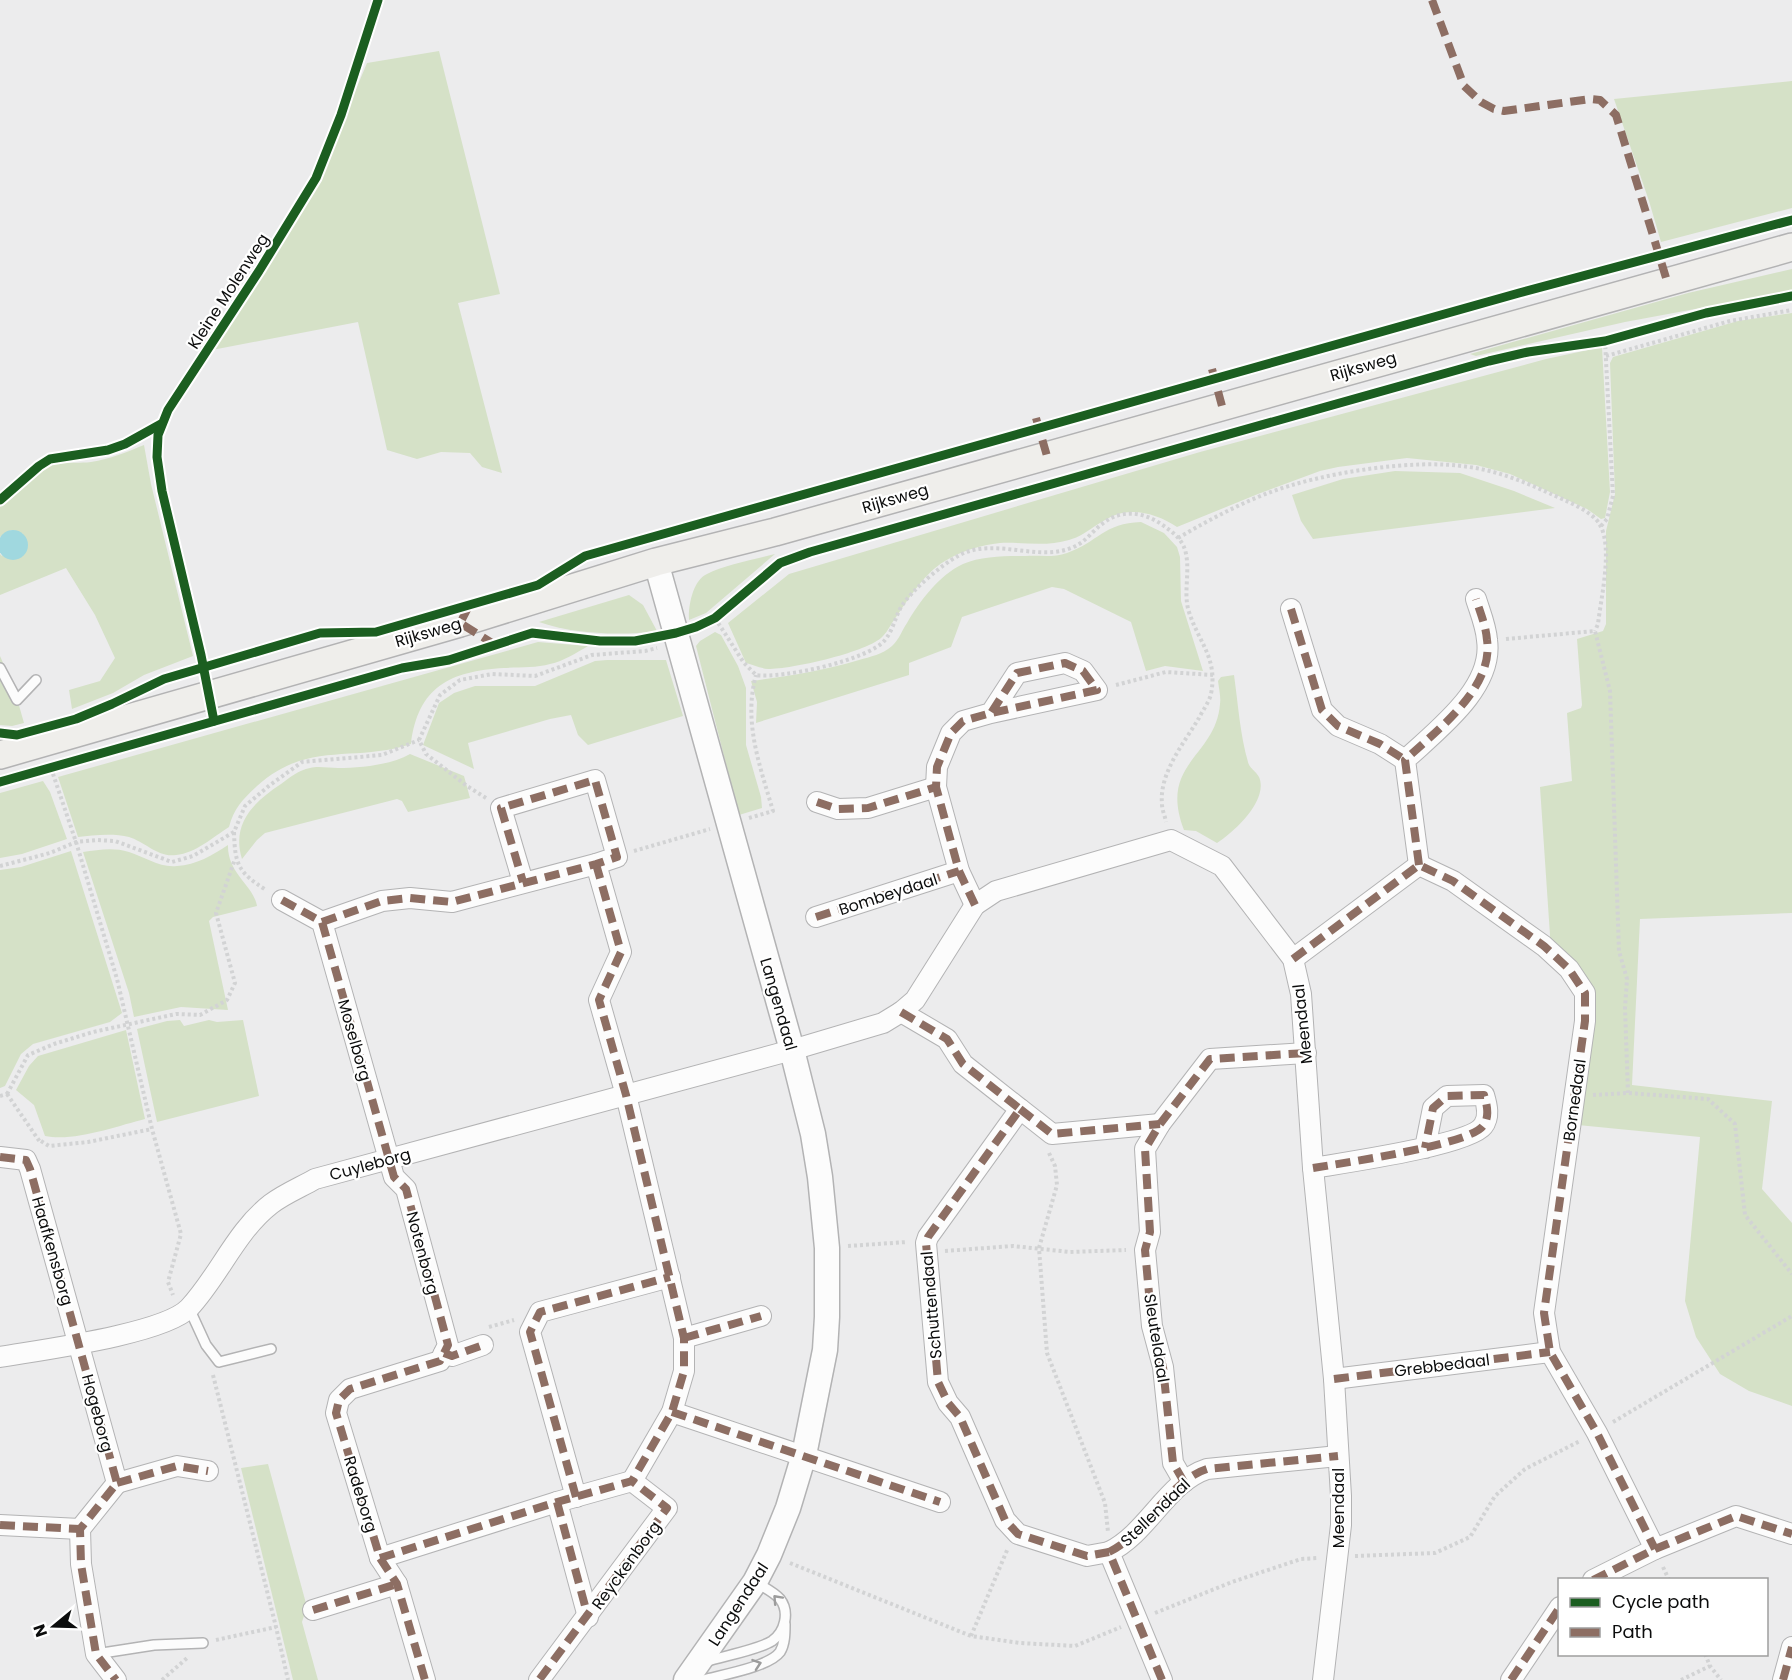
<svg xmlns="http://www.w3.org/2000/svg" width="1792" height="1680" font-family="Poppins,sans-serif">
<rect width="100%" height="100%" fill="#ececed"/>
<g fill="#d5e1c7">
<polygon points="439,51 500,294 458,303 502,473 482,467 470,453 441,452 417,459 387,450 358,322 212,350 260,280 321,173 367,63"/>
<polygon points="1792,81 1792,208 1661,242 1649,201 1614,99"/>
<polygon points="1792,269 1792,291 1625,322 1476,356 1470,354 1688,293"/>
<polygon points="1792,313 1792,913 1640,919 1632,1085 1772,1101 1762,1189 1792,1223 1792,1406 1749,1391 1720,1374 1696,1337 1685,1301 1700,1137 1578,1125 1590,1001 1551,950 1540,787 1572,781 1567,713 1581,708 1582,705 1577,639 1603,631 1606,624 1606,531 1615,494 1610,363 1613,357 1738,321"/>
<path d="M1602,347L1610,492L1605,518L1601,519L1587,509L1510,474L1476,465L1407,458L1338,467L1320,471L1258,494L1177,527C1164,518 1146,511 1130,512C1105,513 1089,535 1069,540C1046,547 1023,542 1000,543C981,545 961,551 945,561C923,574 908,600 894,620C890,626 886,634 881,638C863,653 792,669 768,669C760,668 753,665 746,663L728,623L789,574L1200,452L1546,359Z"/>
<path d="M144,445L151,484L193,656L144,675L113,693L72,709L69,690L100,681L115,658L95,615L66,568L0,595V554L2,556L23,534L11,530L0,537V507C17,496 31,477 46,468C59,460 76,464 91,462C110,459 127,452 144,445Z"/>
<polygon points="1395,471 1460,473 1514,491 1555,508 1313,539 1301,521 1292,495 1343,479"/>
<path d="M1141,522L1164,533L1177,547L1180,557L1181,601L1203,671L1165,666L1146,671L1131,622L1064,589L1052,587L962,617L951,647L909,663V675L756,723L757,702L751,681C788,676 823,671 859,660C870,657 883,654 892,646C899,640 902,630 907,623C920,601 939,575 963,564C981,556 1006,556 1026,556C1040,555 1053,558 1067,553C1098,542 1104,523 1141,522Z"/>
<path d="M775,554L706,613L689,620C688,606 693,580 707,574C724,565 756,559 775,554Z"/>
<path d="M629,595L643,605L657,631C621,636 573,634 539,622Z"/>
<polygon points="715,632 721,635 738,666 746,688 746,745 761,797 762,808 739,815 696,646 700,641"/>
<path d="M538,642L588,646C576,653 564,661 550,664C536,668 519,667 504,668C450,671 418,687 411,744C354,763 308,740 257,786C243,799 234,808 229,827C213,837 196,853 176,855C159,858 145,842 129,837C114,833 93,835 78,837L58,777Z"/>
<polygon points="0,656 14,688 24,723 12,726 0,725"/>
<polygon points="607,660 666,660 683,716 588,745 578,735 571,715 550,719 468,743 474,769 423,745 439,703 454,693 475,686 535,686 595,661"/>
<path d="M1234,675C1238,703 1240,735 1248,762C1249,768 1256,771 1259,777C1269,800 1234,832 1217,843L1196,831L1184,830C1158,763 1216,757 1220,704C1221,697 1219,689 1218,681L1221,677Z"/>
<path d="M410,754L464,776L470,798L408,812L402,801L397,799L265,833L257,840L242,859C231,823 254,802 281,784C289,778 299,770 310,768C318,766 329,768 338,768C360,768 391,765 410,754Z"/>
<polygon points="43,781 50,792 67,839 22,854 0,858 0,793"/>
<path d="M228,845C227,873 254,886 257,906L213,917L209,921L228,1010L181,1007L134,1017L129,993L83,852C98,850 113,847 129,852C145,857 160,868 177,866C196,865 213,855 228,845Z"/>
<polygon points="71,851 122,1013 110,1022 33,1044 21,1054 5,1086 0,1088 0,870 21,867"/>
<polygon points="180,1020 184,1026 209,1020 217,1022 243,1020 259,1096 157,1122 137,1029 167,1021"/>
<path d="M126,1030L145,1119C117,1126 74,1142 45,1136L34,1105L16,1090L29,1066L38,1056Z"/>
<polygon points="268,1464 307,1607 302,1622 318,1680 293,1680 241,1468"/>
</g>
<circle fill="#a0d8df" cx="13" cy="545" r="15"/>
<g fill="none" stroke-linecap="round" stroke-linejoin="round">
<g stroke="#b3b3b4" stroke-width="12">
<g id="service">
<polyline points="0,668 17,700 36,680"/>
<polyline points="189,1308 206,1345 219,1362 271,1349"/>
<polyline points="96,1654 154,1645 203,1643"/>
<path d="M705,1662C723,1656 758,1650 772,1641C785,1632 790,1612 780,1599C774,1592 765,1588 757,1583"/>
<path d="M703,1680C721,1675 769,1667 780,1652C785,1644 785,1633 785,1624"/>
</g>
</g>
<g stroke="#b3b3b4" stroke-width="22">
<g id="minor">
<polyline points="1291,609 1322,710 1338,726 1380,744 1405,760"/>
<polyline points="817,802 838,809 868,808 936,787"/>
<polyline points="596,864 621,952 599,1000 626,1095 684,1338 684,1371 672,1412 632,1481"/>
<path d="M1419,865L1405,760C1437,730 1494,688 1487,640C1486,626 1480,612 1476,599"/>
<polyline points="282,900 322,922 394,1177 406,1189 448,1345 440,1361 350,1389 339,1400 336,1413 380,1558 397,1584 425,1680"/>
<polyline points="975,905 959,871 936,787 937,767 951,733 963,721 991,713 1097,690 1083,671 1065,663 1017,673 991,713"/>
<polyline points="816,917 959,871"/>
<polyline points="322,922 382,901 410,898 452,902 596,864 617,857 595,780 501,808 523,882"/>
<polyline points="1293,959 1419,865 1453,881 1544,946 1569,969 1585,993 1585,1021 1544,1313 1550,1352 1597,1433 1655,1549"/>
<polyline points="901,1012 947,1039 963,1064 1020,1109 928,1237 926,1243 938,1382 948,1403 960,1417 1005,1520 1018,1534 1087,1556 1109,1552"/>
<polyline points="1020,1109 1052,1134 1160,1124"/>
<polyline points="0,1157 26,1160 30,1169 117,1483 80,1529 81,1564 96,1654 116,1680"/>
<path d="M1313,1168C1342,1163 1469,1145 1483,1126C1490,1117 1487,1105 1484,1095L1447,1096L1433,1108L1425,1148"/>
<polyline points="684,1338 761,1316"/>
<polyline points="444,1353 452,1356 483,1345"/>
<path d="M0,1357C40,1350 164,1334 189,1308C219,1276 236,1231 271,1204C284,1194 301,1187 315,1179L792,1050L883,1023L901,1012L915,1000L975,905L996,891L1171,840L1222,866L1293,959L1301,994L1313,1168L1334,1379L1341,1496V1525L1323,1680"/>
<polyline points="1334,1379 1550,1352"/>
<polyline points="672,1412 940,1502"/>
<polyline points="1184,1482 1173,1463 1163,1367 1152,1326 1145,1250 1150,1232 1145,1149 1160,1124 1210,1059 1306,1053"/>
<polyline points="117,1483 177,1466 208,1471"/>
<polyline points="576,1497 530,1332 540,1312 670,1277"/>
<polyline points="557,1502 588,1617"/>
<polyline points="0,1525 80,1529"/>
<polyline points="380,1558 557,1502 632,1481 667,1508 539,1680"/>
<polyline points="1593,1580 1655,1549 1736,1516 1792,1534"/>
<polyline points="313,1610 397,1584"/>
<path d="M1162,1680L1109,1552C1148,1533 1167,1482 1207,1469L1338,1456"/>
<polyline points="1511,1680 1560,1607"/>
<polyline points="1783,1680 1792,1647"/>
</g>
</g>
<g stroke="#b3b3b4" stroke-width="27">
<polyline id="tertiary" points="656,562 792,1050 813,1134 820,1177 827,1248 827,1317 825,1350 804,1455 788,1508 769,1555 755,1582 686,1680"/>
</g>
<g stroke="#b3b3b4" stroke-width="30">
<polyline id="secondary" points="0,755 460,623 656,562 775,532 1792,247"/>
</g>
<g stroke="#d2d3d4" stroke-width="4" stroke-dasharray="3 3" stroke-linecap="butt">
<polyline points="1606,356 1730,321 1792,310"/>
<polyline points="1601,526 1607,519 1613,496 1605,341"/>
<path d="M1178,538C1207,521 1237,505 1268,493C1321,473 1413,458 1469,467C1498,471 1525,482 1551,494C1564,500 1593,511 1600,525C1613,548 1601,597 1598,624L1595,631"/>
<path d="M715,618L744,663L756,675C782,679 869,660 885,640C893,630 895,618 901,607C912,590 940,566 958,556C996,534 1046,568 1082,542C1089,537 1095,529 1102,524C1122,508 1145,512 1164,526C1174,533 1184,541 1186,554C1190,573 1183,594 1189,612C1199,643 1218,658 1211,694C1209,702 1203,710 1199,718C1184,743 1159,773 1162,804C1162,810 1165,816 1166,822"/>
<polyline points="1506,639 1595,631 1610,691 1619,951 1627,979 1625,1008 1628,1093"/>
<polyline points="1116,685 1166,672 1213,675"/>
<polyline points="51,768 76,842 117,979 152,1129 181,1234 168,1282 173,1295"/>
<polyline points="486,798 467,786 426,754 419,740 440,695 460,680 492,674 535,676 592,655 645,651 657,648"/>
<path d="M749,818L773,811C760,766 743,722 756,675"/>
<path d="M234,832C235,865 238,872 266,890"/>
<polyline points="634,851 710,829"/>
<polyline points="0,866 50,853 76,842 97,840 115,841 172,862 193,856 234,832 245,806 270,785 302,762 382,755 419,740"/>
<polyline points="7,1094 28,1055 54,1044 93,1032 176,1014 200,1015 227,1000 235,983 216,913 235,859"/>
<polyline points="7,1094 40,1142"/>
<polyline points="1593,1095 1628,1093 1708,1099 1735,1124 1745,1215 1792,1274"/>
<polyline points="0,1096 7,1094"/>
<polyline points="41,1141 49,1146 88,1142 152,1129"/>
<polyline points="1049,1153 1055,1166 1057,1185 1039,1248 1047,1353 1105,1503 1108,1532"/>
<polyline points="848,1246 907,1242"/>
<polyline points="945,1251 1013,1246 1070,1252 1126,1250"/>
<polyline points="489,1327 514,1320"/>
<polyline points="213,1375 276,1627 288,1680"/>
<polyline points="1613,1422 1792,1316"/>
<polyline points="1355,1556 1435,1553 1470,1537 1495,1496 1525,1469 1580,1441"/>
<polyline points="790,1563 971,1636 1020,1643 1075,1646 1121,1627"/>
<polyline points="1663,1567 1669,1580"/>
<polyline points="1155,1613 1232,1582 1301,1559 1318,1558"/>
<polyline points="971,1636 1008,1548"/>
<polyline points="216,1640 276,1627"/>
<polyline points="1705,1654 1710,1666 1721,1680"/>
<polyline points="162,1680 187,1658"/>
<polyline points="1681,1680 1710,1666"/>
</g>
<use href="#service" stroke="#fcfcfc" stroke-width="9"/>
<use href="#minor" stroke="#fcfcfc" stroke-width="20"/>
<use href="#tertiary" stroke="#fcfcfc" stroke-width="24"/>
<use href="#secondary" stroke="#efeeeb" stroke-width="27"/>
<g stroke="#8d6e63" stroke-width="8" stroke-dasharray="15 8" stroke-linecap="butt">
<polyline points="1432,0 1464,86 1481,102 1494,109 1504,111 1590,99 1600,100 1616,115 1667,281"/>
<polyline points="1212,369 1222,406"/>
<polyline points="1036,418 1047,456"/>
<polyline points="469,606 460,623 497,646"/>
<polyline points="1291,609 1322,710 1338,726 1380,744 1405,760"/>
<polyline points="817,802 838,809 868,808 936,787"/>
<polyline points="596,864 621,952 599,1000 626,1095 684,1338 684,1371 672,1412 632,1481"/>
<path d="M1419,865L1405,760C1437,730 1494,688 1487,640C1486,626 1480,612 1476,599"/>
<polyline points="282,900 322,922 394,1177 406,1189 448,1345 440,1361 350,1389 339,1400 336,1413 380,1558 397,1584 425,1680"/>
<polyline points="975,905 959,871 936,787 937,767 951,733 963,721 991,713 1097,690 1083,671 1065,663 1017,673 991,713"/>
<polyline points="816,917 959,871"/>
<polyline points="322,922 382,901 410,898 452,902 596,864 617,857 595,780 501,808 523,882"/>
<polyline points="1293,959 1419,865 1453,881 1544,946 1569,969 1585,993 1585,1021 1544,1313 1550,1352 1597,1433 1655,1549"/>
<polyline points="901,1012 947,1039 963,1064 1020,1109 928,1237 926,1243 938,1382 948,1403 960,1417 1005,1520 1018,1534 1087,1556 1109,1552"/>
<polyline points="1020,1109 1052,1134 1160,1124"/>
<polyline points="0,1157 26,1160 30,1169 117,1483 80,1529 81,1564 96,1654 116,1680"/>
<path d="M1313,1168C1342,1163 1469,1145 1483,1126C1490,1117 1487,1105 1484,1095L1447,1096L1433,1108L1425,1148"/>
<polyline points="684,1338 761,1316"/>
<polyline points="444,1353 452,1356 483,1345"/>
<polyline points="1334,1379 1550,1352"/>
<polyline points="672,1412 940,1502"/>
<polyline points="1184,1482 1173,1463 1163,1367 1152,1326 1145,1250 1150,1232 1145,1149 1160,1124 1210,1059 1306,1053"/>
<polyline points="117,1483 177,1466 208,1471"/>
<polyline points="576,1497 530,1332 540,1312 670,1277"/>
<polyline points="557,1502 588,1617"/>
<polyline points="0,1525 80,1529"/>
<polyline points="380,1558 557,1502 632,1481 667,1508 539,1680"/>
<polyline points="1593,1580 1655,1549 1736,1516 1792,1534"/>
<polyline points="313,1610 397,1584"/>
<path d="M1162,1680L1109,1552C1148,1533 1167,1482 1207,1469L1338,1456"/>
<polyline points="1511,1680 1560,1607"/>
<polyline points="1783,1680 1792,1647"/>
</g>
<g stroke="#fff" stroke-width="13">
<g id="cycleway">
<polyline points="0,500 39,466 50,459 108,450 125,444 161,424"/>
<polyline points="214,721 201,655 162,491 157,457 158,435 168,410 259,271 316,178 341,115 378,0"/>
<polyline points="0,733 17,735 76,719 112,704 164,679 320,633 376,632 538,585 585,556 1519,293 1792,220"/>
<polyline points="0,782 402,668 449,660 532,633 600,641 635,641 676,633 696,627 715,618 780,563 810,552 1489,361 1528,352 1605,341 1706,313 1792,296"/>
</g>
</g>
<use href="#cycleway" stroke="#1b5e20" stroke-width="9"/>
</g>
<defs><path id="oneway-chevron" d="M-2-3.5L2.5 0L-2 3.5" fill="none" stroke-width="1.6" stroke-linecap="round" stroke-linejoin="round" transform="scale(1.5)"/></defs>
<g stroke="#9c9c9c">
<use href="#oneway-chevron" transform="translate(777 1599) rotate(-133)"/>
<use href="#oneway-chevron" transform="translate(757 1664) rotate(-19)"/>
</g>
<g text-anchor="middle" stroke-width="4.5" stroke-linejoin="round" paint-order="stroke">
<g font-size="16" fill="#0c0d0d" stroke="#fff">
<text transform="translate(228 291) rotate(-57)" y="6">Kleine Molenweg</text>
<text transform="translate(1363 366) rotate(-16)" y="6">Rijksweg</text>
<text transform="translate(895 498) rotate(-16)" y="6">Rijksweg</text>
<text transform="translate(428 632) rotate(-16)" y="6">Rijksweg</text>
<text transform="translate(888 894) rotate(-18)" y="6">Bombeydaal</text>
<text transform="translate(779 1004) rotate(74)" y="6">Langendaal</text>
<text transform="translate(1302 1024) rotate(-96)" y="6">Meendaal</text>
<text transform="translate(355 1040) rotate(74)" y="6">Moselborg</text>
<text transform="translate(1574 1100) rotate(-82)" y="6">Bornedaal</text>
<text transform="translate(370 1164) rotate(-15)" y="6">Cuyleborg</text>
<text transform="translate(53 1251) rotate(74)" y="6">Haafkensborg</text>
<text transform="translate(423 1253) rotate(75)" y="6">Notenborg</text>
<text transform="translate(931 1305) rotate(-95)" y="6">Schuttendaal</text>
<text transform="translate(1157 1338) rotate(81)" y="6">Sleuteldaal</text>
<text transform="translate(1442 1365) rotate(-7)" y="6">Grebbedaal</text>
<text transform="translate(98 1413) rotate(75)" y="6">Hogeborg</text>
<text transform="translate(361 1494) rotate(73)" y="6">Radeborg</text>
<text transform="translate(1338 1508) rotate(-90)" y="6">Meendaal</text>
<text transform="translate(1155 1512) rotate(-44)" y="6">Stellendaal</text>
<text transform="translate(626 1565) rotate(-54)" y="6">Reyckenborg</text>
<text transform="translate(738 1604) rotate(-57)" y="6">Langendaal</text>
</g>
</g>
<rect x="1558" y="1578" width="210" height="78" fill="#ffffff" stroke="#9e9e9e" stroke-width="1.5"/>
<rect x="1570" y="1598" width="30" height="9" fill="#1b5e20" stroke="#9e9e9e" stroke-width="1.5"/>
<text x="1612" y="1608" font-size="18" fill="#0c0d0d">Cycle path</text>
<rect x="1570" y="1628" width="30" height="9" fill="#8d6e63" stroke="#9e9e9e" stroke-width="1.5"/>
<text x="1612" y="1638" font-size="18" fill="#0c0d0d">Path</text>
<g transform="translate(54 1626) rotate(251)" stroke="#ffffff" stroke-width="4.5" paint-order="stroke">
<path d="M0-4.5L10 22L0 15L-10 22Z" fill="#0c0d0d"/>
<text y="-9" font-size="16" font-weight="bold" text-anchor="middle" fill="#0c0d0d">N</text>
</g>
</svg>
